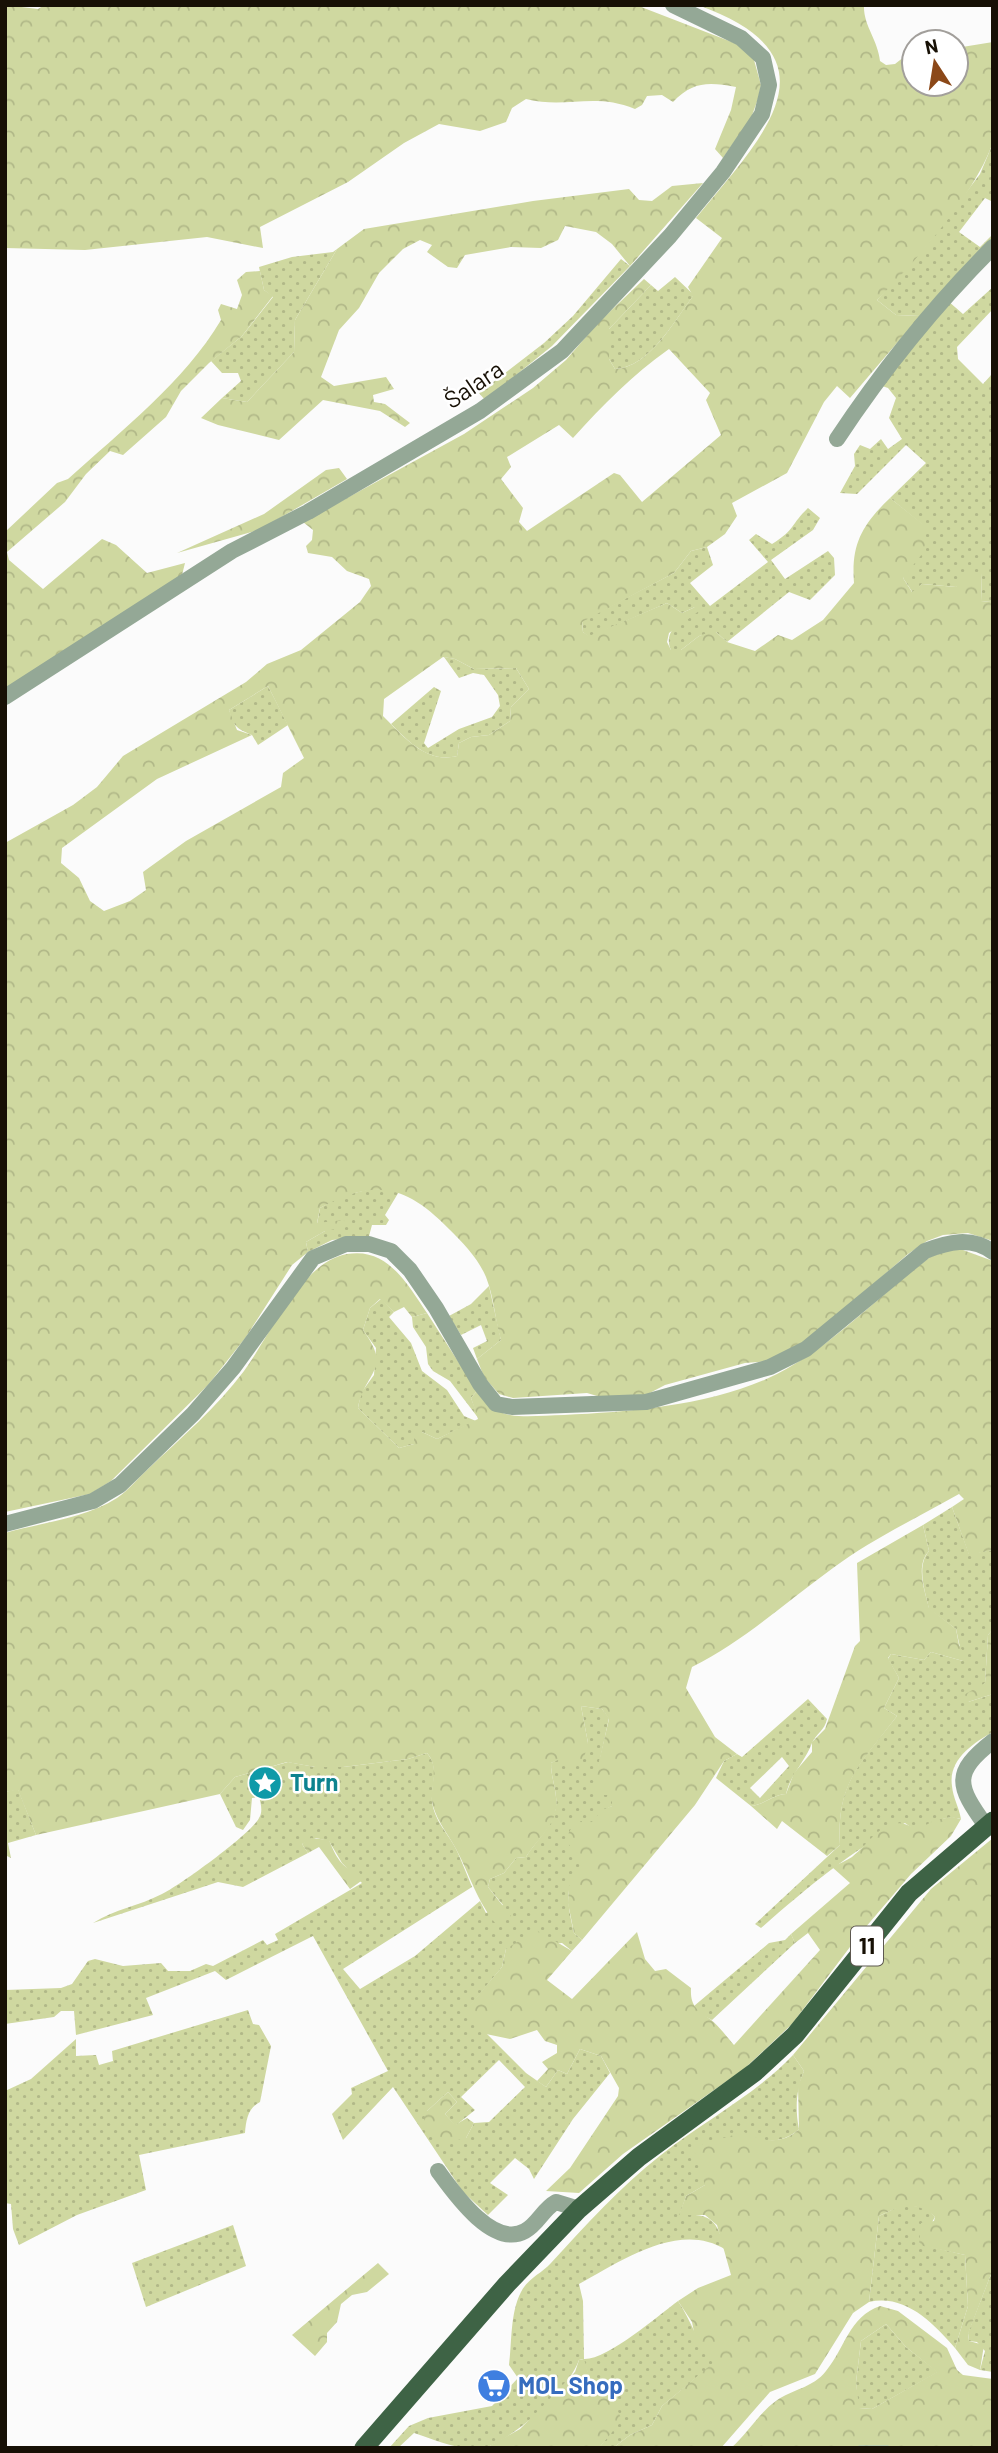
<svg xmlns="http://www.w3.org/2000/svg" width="998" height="2453" font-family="Barlow,sans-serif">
<defs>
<pattern id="grass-dots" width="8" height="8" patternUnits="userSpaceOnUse" patternTransform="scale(1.75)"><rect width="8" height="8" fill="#cfd8a0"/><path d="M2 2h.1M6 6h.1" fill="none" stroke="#b1b888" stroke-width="1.8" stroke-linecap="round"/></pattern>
<pattern id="forest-crowns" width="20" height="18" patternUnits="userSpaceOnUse" patternTransform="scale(1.75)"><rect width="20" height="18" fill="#cfd8a0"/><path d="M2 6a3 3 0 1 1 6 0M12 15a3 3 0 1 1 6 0" fill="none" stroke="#b1b888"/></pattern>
</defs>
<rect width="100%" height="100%" fill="#fbfbfb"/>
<g fill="url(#grass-dots)" fill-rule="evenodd">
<polygon points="993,143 993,202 985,198 959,232 980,247 993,234 993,241 920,316 896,315 877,300 929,242 980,174"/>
<polygon points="337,249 295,320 294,352 247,402 222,398 241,381 238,373 222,373 211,361 242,336 273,297 264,290 259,267 292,257 333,252"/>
<polygon points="621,259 630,266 552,346 485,400 479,393 544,343 573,316"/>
<path d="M675,277L694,295C674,321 650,367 615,369L609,359V329L651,285L658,291Z"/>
<polygon points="993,287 993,309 957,347 958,359 983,384 993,373 993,598 991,602 981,601 982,573 956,587 922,584 913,593 903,578 923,525 890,498 926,463 906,445 857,494 840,493 855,466 854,454 860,445 870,449 881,439 888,449 902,439 889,418 896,398 888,388 873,383 948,301 963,314"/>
<path d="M808,508L820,518L813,530L771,560L785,579L828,551L834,558L835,575L810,600L789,592L727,642L716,632L699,636L681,650H671C662,631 683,619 695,607L682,613L667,603L589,637L583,632L582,621L674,573L691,551L707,547L713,565L690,583L710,606L768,562L749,540L756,534L772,544C795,530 791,524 808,508Z"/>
<path d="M444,657L455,659L474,669L516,668L529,689L511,707L510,721L489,735L471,737L459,743L457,756C429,763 410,743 391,724L434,687L441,691L424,743L428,748L459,729L492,717L500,706L498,695L484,675L473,673L459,678Z"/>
<path d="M268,686L288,725L258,745L252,735C237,729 233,726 229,710Z"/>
<polygon points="371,1189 400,1190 385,1215 389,1220 386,1225 372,1225 369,1236 332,1240 308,1252 306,1242 325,1231 317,1224 320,1208 341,1196"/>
<polygon points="489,1286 501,1340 477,1359 473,1348 487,1341 481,1325 461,1335 449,1316 471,1304"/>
<polygon points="381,1299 394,1312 389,1317 411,1343 422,1371 447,1390 464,1416 476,1421 437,1439 422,1432 414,1444 399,1448 358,1408 361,1393 374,1375 376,1348 363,1330 370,1308"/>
<polygon points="427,1313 477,1391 471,1398 479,1419 450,1381 433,1371 428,1364 426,1347 413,1327 412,1317"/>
<path d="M952,1507L969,1554L993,1550V1629L988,1635L985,1683L968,1702L993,1694V1732C973,1743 948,1760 952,1786C953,1798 959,1807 961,1819C937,1814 935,1827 916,1831L905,1823C851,1850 807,1888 761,1928L755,1924L840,1845C836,1781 861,1763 897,1716L884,1708L899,1678L888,1659L891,1654L924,1660L931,1652L963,1661L956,1629L929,1609C925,1591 916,1566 929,1551L923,1525Z"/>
<path d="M808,1699L827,1719C825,1730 816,1734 812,1743C805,1762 791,1773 786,1794C774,1794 764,1805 751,1806L716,1778L724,1761L737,1754L742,1757ZM782,1757L789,1766L760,1798L750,1788Z"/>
<path d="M581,1706L602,1709L609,1718L594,1787L612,1795V1806C584,1818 593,1849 581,1872C577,1879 570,1882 569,1890C567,1905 571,1919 574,1933L582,1940L572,1951L562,1943L506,1949L502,1967L465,2012L526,2073L546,2087L558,2070L567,2074L580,2049L601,2056L610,2073L573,2119L534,2179L529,2169L515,2158L490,2183L508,2195L488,2215L463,2192L393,2087L343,2140L332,2114L352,2094L351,2088L388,2071L313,1936L226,1980L215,1971L146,1998L153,2015L76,2035L74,2011H61L54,2017L5,2024V1990L61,1988L72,1984L88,1961L95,1959L123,1966L161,1963L168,1971H190L206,1964L213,1966L263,1940L267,1945L278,1940L275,1934L362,1883L342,1863L329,1841L316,1838L302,1844L308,1853L243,1887L218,1882L93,1923C115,1909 139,1906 162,1894C179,1886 252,1833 259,1818C263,1812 261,1804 259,1797L252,1798L250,1820L243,1830L236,1827L220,1794L235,1777L288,1762L315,1767H343L408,1759L427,1753C440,1768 431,1784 432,1801C434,1821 449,1834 457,1851C462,1862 467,1875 472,1887L343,1969L360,1989L415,1956L480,1901L486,1913L503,1905L488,1887L490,1879L504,1873L516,1858L526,1857C537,1839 559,1822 556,1797C555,1785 551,1776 551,1763L588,1743ZM499,2060L525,2087L489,2122L474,2123L466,2138L427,2111L448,2092L457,2102L445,2114L455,2126L475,2110L461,2097Z"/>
<polygon points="18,1789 36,1835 8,1843 11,1858 5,1855 5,1792"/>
<polygon points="791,1934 795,1943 712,2020 698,2013 694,2006 769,1943 785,1940"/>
<path d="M248,2010L253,2024L259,2025L271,2046L260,2102C248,2108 246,2120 245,2133L139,2155L146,2190L77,2215L19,2245L13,2229L11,2204L5,2203V2091L31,2079L76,2039V2056L96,2055L99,2065L113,2061L112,2051Z"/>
<path d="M793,2055L804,2071C796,2090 795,2109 799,2129C788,2140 769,2144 755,2138L705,2185L686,2196L680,2214C713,2215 715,2218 726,2250C679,2220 620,2262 579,2284L583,2301L584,2359C607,2360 658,2316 678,2301C692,2322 697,2343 714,2363L662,2406L652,2425L630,2435L613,2448H599L611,2432L610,2394L591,2382L583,2359L579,2360C569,2389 517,2436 487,2447C465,2453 435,2440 414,2433L398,2448H389L409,2426L428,2418L492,2406L518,2378L509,2365C512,2343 510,2313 521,2292C528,2278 541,2274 551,2263C586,2225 620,2187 661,2155C705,2120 754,2096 793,2055Z"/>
<path d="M902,2205L925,2207L935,2217L919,2244L965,2255L968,2306L955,2348C932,2322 905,2294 869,2302L879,2216Z"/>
<polygon points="233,2225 246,2266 146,2307 132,2263"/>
<polygon points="993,2269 993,2372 980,2370 985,2351 977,2342 969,2341 968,2333"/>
<polygon points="886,2324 906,2347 938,2372 872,2409 858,2408 856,2382 861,2341"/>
</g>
<g fill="url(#forest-crowns)" fill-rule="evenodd">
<path d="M5,5L38,9L45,5H636L737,44L754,60L761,85L758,99L751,118L723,158L715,149L731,110L736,87C709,82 693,81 673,102L662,95L647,96L642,105L635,109C594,92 567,109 526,99L512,108L506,122L480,131L439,124L404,143L348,182L260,227L263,248L207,237L85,250L5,248Z"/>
<path d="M698,5H864C863,25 878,40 880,61L886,65L895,64L914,49V84H956V48L993,42C993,62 997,130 992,145C973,196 916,261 877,300L896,315L920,316L850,398L837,386L824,402L787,473L732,503L737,516L725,534L707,547L691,551L674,573L582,622L583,632L589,636L667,603L682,613L695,607L699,611L669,633L667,642L671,650H681L699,636L710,632H716L727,642L755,651L778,635L792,640L823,620L854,583C851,544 862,525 890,498L924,525L926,549L903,578L912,592L922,584L956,587L966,573H982L981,601L991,602L993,598V1241L968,1233L943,1235L927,1241L908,1254L808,1341L770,1361L745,1363L665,1385L644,1396L604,1398L587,1393L513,1398L499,1394L484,1377L477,1359L501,1340C495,1320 494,1297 486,1277C478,1258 463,1243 449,1229C406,1185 375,1178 320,1208L317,1223L344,1220L346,1227L325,1231L306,1242L308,1252L292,1265L246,1337L208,1385L111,1481L90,1494L5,1512V843L73,805L97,787L123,756L246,682L267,664L301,650L360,602L371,586L369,579L347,571L332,557L308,553L306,546L312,540L313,530L303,522L464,434L533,388L566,360L597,324L644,279L651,285L609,329V359L615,369C650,367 674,321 693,296L688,287L722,238L696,218C762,137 845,58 698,5ZM669,349L710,393L706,400L721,435L642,502L620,475L614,473L527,531L519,522L523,508L501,479L511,467L507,457L559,425L573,438C603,405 632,375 669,349ZM443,657L455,659L474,669L516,668L529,689L511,707L510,721L489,735L471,737L459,743L457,756C426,764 404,737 383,716L384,699ZM268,686L304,758L283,773L281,787L186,841L143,872L146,890L130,901L104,911L90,901L79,878L61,863L62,848L157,779L252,735L237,730L229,710Z"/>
<polygon points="703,183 630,266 612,244 596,232 565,226 558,240 541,248 511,247 465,255 457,268 448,267 427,252 432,245 420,240 403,249 379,273 359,308 339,330 321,377 334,386 386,377 394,389 373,395 374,402 385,404 410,423 405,427 380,411 323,400 279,440 218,425 201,418 222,398 247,402 294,352 295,320 337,249 364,229 533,201 629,189 639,200 652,201 672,186"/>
<path d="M260,271L264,290L273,296L242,336L209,363L181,391L166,417L123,455L110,451L86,474L65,502L7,552L9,560L43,589L102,539L116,545L147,573L185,563L182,575L5,690V532L57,483L68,479C120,432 185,381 221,320L218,310L221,304L237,309L242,295L237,280L246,272Z"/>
<polygon points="339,468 347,479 259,530 177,553 264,514 326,470"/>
<path d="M949,1250H963L993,1261V1550L969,1555L952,1507L964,1499L959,1494C917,1518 872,1539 833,1568C786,1602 744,1641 692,1667L686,1688L715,1737L737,1754L724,1761L695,1805L582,1940L574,1933L568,1903L569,1886L584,1862L565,1840L575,1821H593L602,1810L612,1806V1795H600L593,1787L609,1719L602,1709L581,1706L588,1743L584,1758L569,1768L558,1760L551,1763C551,1776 555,1785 556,1797C560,1823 537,1839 526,1857L516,1858L504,1873L490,1879L488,1887L511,1916L497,1925C477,1902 470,1875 456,1849C448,1834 438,1823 433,1806C428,1788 441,1769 427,1753L408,1759L343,1767H315L287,1762L235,1777L220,1794L36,1835L18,1790L5,1792V1533C40,1523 86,1518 117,1498C128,1491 138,1478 148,1469C181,1438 217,1407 244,1371C270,1336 301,1262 347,1254C388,1247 407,1284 427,1313L412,1317L404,1307L394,1312L380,1299L370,1308L363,1330C393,1371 365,1370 358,1408L399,1448L414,1444V1432H422L437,1439L478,1419L471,1398L477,1391C487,1401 495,1413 510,1415C527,1418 546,1415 564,1415C631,1412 716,1405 777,1374C834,1345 879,1295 930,1257Z"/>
<path d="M923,1525L929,1551C915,1566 925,1591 929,1608L956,1629L959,1645L967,1658L963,1661L931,1652L924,1660L891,1654L888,1658L899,1678L884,1708L897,1716C862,1763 836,1781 840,1845L827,1856L782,1821L777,1829L751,1806C764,1805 774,1794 786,1794L794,1773L812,1752V1742L825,1729L855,1646L860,1641L857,1563Z"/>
<polygon points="993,1629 993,1694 968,1702 960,1697 985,1683 988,1635"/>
<path d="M952,1817L961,1819L951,1836L911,1874L859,1935L792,2024L744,2069L623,2154L579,2193L546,2191L570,2168L618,2096L619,2088L601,2056L580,2049L567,2074L558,2070L546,2087L537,2081L548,2069L542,2062L557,2053V2045L545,2041L537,2030L510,2039L486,2034L464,2012L502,1967L506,1949L536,1930L572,1951L547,1980L572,1999L637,1932L645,1959L655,1971L666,1969L691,1988C690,2006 697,2010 710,2019C719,2026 727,2037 734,2045L820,1950L808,1933L795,1943L791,1934L850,1883L832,1867C838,1864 846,1861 852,1857C874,1840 886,1810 917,1830L935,1820Z"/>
<path d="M311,1838L329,1840C335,1855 342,1870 359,1872L364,1879L350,1889L319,1847L308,1853L302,1844Z"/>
<path d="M993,1838V2269L968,2334L969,2341L984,2345L980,2370L968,2365L955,2348L968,2306L965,2255L919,2245L921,2223L934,2221L935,2217C917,2200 899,2206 879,2216L869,2302L853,2313L815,2374L770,2392L721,2448H613L630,2435L652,2425L662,2406L713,2363L696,2342L692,2322L678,2301L698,2288L731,2275L717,2225L705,2215H679L686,2196L705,2185L693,2147L744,2132C761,2142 783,2145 799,2129L798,2086L804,2071L793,2055L931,1889Z"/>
<polygon points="448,2092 457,2102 445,2114 455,2125 467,2118 474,2123 466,2138 446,2143 431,2134 424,2119 427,2111"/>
<polygon points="378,2263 389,2274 367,2292 352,2295 341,2304 337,2322 327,2333 327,2342 315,2356 292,2335"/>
<path d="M880,2306L898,2311L947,2348L957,2370L963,2375L993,2379V2448H731C747,2434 759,2413 776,2401C792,2389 813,2388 826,2371C845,2348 849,2317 880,2306ZM886,2324L906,2347L937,2372L872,2409L859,2408L856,2382L861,2341Z"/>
<path d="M584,2359L591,2382C611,2386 614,2403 622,2420L599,2448H486L520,2429L540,2409L575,2372L579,2360Z"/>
</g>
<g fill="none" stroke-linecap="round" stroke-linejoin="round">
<polyline stroke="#89b9e0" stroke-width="4.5" points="859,2448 888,2448"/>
<g stroke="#94a896" stroke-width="16">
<path d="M837,439C882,371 935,305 993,247"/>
<polyline points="5,697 232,551 308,512 480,411 562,351 670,236 723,172 762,114 769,85 763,58 741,38 673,5"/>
<path d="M5,1524L93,1501L120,1485L193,1414L233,1368L313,1258L346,1244H369L391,1251L410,1270L436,1308L480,1384L496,1404L512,1407L646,1402L770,1367L806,1349L925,1251C948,1242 971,1236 993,1252"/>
<path d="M986,1826C957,1786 952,1773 993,1741"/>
<path d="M438,2171C454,2193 493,2249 525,2231C538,2224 543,2209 556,2202L579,2209"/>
</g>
<polyline stroke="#3e6345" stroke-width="19" points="364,2448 507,2284 579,2209 639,2157 755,2072 795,2035 909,1893 993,1821"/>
</g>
<defs>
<g id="sight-disc" transform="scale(1.75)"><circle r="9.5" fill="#0f9aa8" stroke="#fff"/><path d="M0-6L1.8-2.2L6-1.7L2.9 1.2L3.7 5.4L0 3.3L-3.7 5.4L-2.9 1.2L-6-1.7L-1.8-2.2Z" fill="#fff"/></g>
<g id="supermarket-disc" transform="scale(1.75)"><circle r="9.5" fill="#3f7fe0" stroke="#fff"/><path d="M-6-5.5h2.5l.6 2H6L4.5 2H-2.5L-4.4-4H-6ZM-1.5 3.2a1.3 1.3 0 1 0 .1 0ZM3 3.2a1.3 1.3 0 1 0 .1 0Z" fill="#fff"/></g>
</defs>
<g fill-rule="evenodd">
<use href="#sight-disc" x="265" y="1783"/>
<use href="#supermarket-disc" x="494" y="2386"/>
</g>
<g text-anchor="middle" stroke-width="5" stroke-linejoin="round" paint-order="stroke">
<rect fill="#fff" stroke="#5d5850" stroke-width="2" x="851" y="1926.5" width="32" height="39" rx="5"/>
<g font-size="23" font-weight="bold" fill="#171005">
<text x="867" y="1954">11</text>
</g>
<g font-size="24" fill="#171005" stroke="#fff">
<text transform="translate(474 385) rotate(-34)" y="8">Šalara</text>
</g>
<g font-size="24" font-weight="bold" fill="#0d838f" stroke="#fff" text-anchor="start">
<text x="290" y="1791">Turn</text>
</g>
<g font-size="24" font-weight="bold" fill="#366cbe" stroke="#fff" text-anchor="start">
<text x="518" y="2394">MOL Shop</text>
</g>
</g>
<rect width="998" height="2453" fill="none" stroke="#171005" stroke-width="14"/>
<g transform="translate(935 63) rotate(348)"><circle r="33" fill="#ffffff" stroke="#a29f9b" stroke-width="2"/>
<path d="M0-5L12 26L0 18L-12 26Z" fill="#8b4818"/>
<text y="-10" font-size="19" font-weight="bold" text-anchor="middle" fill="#171005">N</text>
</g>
</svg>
